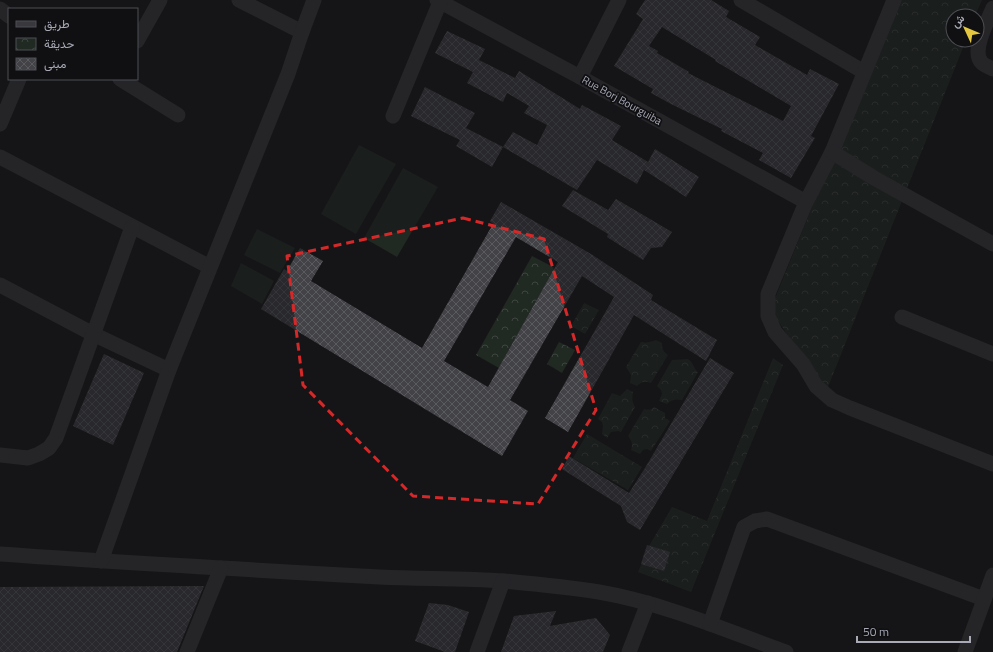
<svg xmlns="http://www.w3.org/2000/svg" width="993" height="652" font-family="'Titillium Web',Vazirmatn,sans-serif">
<defs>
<pattern id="park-crowns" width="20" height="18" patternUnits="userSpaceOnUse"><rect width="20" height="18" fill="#212923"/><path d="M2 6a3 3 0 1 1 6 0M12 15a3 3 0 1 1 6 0" fill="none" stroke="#3e4541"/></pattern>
<pattern id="building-cross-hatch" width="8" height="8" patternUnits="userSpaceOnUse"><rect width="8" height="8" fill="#424247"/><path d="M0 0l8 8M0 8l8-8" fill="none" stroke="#5a5b5f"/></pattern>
</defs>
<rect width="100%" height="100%" fill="#151517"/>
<g fill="url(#park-crowns)">
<polygon points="896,0 982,0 975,16 953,16 953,40 966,40 826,392 776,318 774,301"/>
<polygon points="532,256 555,268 499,368 476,355"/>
<polygon points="584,303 599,310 585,334 571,326"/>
<path d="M656,340L662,343C662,349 663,351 668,355L651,383C645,381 642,381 637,386L630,383L631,375L626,367L641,342C647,343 651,342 656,340Z"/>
<polygon points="559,342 575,350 562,373 547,364"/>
<polygon points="773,358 783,365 691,592 638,572 649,546 672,507 707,521"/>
<path d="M688,359C694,363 693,368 698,372L682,400C676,399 672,399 667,404L659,401L662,394L661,390L657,386L672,360Z"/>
<path d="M627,389L633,392C632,398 632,402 635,407L621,432L618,431L611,432L607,438L602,434L603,426L602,422L598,419L612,393L620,396Z"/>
<path d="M654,407L665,413V418L670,421L651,451L647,449L643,450L640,454L631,450C633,444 632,441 628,436L644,409C648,410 651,410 654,407Z"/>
<polygon points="587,434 642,467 628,490 573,458"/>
</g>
<g fill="#212923">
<polygon points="359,145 396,164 356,234 321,214"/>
<polygon points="403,168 438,187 397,257 364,238"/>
<polygon points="257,229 295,248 280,273 244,255"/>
<polygon points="241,263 274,281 262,304 231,286"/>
</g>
<g fill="url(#building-cross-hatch)" fill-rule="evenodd">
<path d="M645,0H711L729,11L726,17L760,37L755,45L807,75L810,69L839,84L811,136L815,138L791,178L759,160L763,153L721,131L722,129L671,104L651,93L653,89L614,66L643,19L636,14ZM662,27L716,60L715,61L791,106L783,121L688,73L689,72L657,53L658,51L649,46Z"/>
<polygon points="447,31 485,49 479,60 515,78 519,71 580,109 582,105 621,126 612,140 648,162 655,149 699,177 686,197 644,170 637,184 597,160 577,190 503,147 513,132 537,145 547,125 524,113 529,106 507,93 503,102 467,83 473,72 435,53"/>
<polygon points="425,87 475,113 466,128 503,147 492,167 456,146 460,140 411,116"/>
<polygon points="573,190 608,210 616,199 672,232 662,247 651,248 643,260 607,237 608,234 562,206"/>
<path d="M501,202L591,254L653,295L651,300L717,340L706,361L634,315L568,432L545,418L614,297L582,276L510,400L528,411L502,456L261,309L284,269L287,271L300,248L323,261L311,281L422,348L493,224L490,221ZM516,237L558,262L488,387L444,361Z"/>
<polygon points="104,354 144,373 113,445 73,426"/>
<polygon points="710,358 734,373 640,530 627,522 621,506 562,469 569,456 629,493 645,468"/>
<polygon points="647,545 670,552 664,571 641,564"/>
<polygon points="204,586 177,652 0,652 0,587"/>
<polygon points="429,603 448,605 469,612 455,652 445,652 415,641"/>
<polygon points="556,611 550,626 596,618 610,635 603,652 501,652 514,616"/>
</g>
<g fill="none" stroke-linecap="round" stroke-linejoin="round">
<g stroke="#38383d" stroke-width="15">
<polyline points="239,0 302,32"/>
<polyline points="437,0 580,77 806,202"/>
<polyline points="741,0 864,72"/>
<polyline points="894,0 832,152 806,202 768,294 768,316 775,332 803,364 816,386 832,400 850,408 993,464"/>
<path d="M993,8C988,21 970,51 982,63C985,66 989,67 993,69"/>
<polyline points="0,9 9,16"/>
<polyline points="137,41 160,0"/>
<polyline points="580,77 619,0"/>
<polyline points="120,79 178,115"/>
<polyline points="393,116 440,2"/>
<polyline points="0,124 19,79"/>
<polyline points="832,152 874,178 993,244"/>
<polyline points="0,157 210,267"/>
<polyline points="0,285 93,334 169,370"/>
<polyline points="902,317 993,354"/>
<polyline points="0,455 28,458 39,454 49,448 56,438 132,227"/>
<path d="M0,554C127,563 253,570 380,577C421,579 463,578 504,581C536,584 568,587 599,592C663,603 725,630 786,652"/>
<polyline points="101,561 169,370 288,74 302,32 314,0"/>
<polyline points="710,624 744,527 755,521 767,519 984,599"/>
<polyline points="187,652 221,568"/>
<polyline points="477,652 503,581"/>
<polyline points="629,652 648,603"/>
<polyline points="965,652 993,575"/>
</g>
</g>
<path d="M0 0H993V652H0ZM463,218L544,239L596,410L538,504L413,496L303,385L287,256Z" fill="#151517" fill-opacity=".55" fill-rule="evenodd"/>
<path fill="none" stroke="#d62828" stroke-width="3" stroke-dasharray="8 5" stroke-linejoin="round" d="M463,218L544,239L596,410L538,504L413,496L303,385L287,256Z"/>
<g text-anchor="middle" stroke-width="3.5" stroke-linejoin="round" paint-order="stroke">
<g font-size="11" fill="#a8aab6" stroke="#101012">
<text transform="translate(622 100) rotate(29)" y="4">Rue Borj Bourguiba</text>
</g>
</g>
<rect x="8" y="8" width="130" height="72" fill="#101012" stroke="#4d4e54"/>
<rect x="16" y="21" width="20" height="6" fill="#38383d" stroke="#4d4e54"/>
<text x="44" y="28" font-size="12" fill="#a8aab6">طريق</text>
<rect x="16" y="38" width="20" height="12" fill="url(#park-crowns)" stroke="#4d4e54"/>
<text x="44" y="48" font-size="12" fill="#a8aab6">حديقة</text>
<rect x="16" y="58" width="20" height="12" fill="url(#building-cross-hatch)" stroke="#4d4e54"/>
<text x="44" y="68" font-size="12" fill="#a8aab6">مبنى</text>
<g transform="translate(965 28) rotate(314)"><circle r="19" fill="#101012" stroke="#4d4e54"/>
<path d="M0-3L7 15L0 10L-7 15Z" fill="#e4c73f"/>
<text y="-6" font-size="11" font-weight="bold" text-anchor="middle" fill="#a8aab6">ش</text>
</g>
<path d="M857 636v6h113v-6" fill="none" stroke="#a8aab6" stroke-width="2"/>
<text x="863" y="636" font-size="12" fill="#a8aab6" stroke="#101012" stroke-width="3" paint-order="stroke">50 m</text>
</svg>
